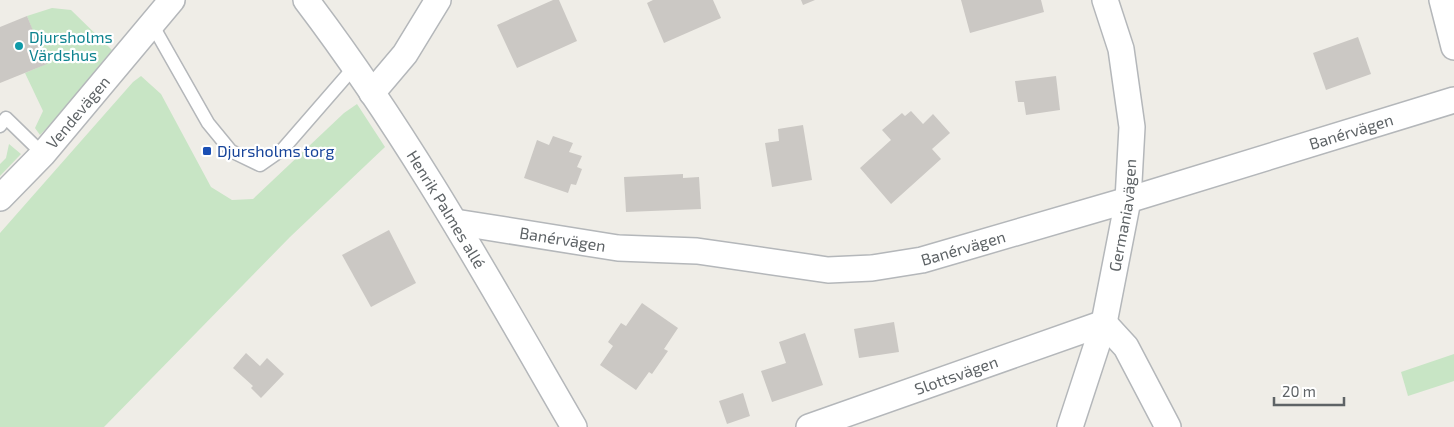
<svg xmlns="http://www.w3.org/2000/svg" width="1454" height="427" font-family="'Exo 2',sans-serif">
<rect width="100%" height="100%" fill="#efede7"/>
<g fill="#c8e5c5">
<polygon points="52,8 71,10 112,50 62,112 40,135 35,128 43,111 25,73 46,64 27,16"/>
<polygon points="141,76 161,94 211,187 232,200 253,199 344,113 357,104 385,147 290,237 104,427 0,427 0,233 133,82"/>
<polygon points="9,144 21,154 0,176 0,164 6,158"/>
<polygon points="1454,354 1454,381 1408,396 1401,372"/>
</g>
<g fill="#cbc8c4">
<polygon points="553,0 559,0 577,41 517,68 497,25"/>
<polygon points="653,0 713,0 721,18 664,43 647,3"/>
<polygon points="801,0 815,0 803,5"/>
<polygon points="961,0 1041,0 1044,12 970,33"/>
<polygon points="27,16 47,64 0,83 0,27"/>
<polygon points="1358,37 1371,74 1326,90 1313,53"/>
<polygon points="1056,76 1060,110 1026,115 1024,102 1018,102 1015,81"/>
<polygon points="911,111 923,124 933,114 950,133 932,149 941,159 891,204 860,168 891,140 882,130 902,113 905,116"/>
<polygon points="803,125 812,180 772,187 765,143 779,141 778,129"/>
<polygon points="553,136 573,143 569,152 582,156 577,167 582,169 576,185 571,184 568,193 524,178 537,140 549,145"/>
<polygon points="683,174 683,178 699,177 701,209 626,212 624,177"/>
<polygon points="389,230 416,283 371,307 342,255"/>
<polygon points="642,303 678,328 664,349 668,351 652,374 649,372 636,390 600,365 613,346 608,342 621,323 626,326"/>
<polygon points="894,322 899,352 859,358 854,329"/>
<polygon points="805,333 823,385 772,402 761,371 786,363 779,342"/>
<polygon points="246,353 260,366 267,358 284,374 261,398 251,388 253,386 233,368"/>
<polygon points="743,393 750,416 727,424 719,401"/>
</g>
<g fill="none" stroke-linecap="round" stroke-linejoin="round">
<g stroke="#b4b7ba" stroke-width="15">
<g id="service">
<polyline points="153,26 208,123 231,151 260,165 283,149 356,65"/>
<polyline points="0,126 6,118 43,154"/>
</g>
</g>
<g stroke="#b4b7ba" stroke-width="28">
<g id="minor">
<path id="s1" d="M306,0C408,134 490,282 574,427"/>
<polyline points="1442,0 1454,47"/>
<polyline points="372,93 405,54 438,0"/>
<path id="s2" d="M0,198L43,154L172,0"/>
<path id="s3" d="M455,222L618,248L697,251L828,270L872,268L922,260L1128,200L1454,100"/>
<path id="s4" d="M809,427L1104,323L1126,347L1168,427"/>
<path id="s5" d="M1070,427L1104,323L1128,200L1132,127L1121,49L1105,0"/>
</g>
</g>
<use href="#service" stroke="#fff" stroke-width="12"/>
<use href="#minor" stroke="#fff" stroke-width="25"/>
</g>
<circle fill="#0f9aa8" stroke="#fff" stroke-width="2" cx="19" cy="46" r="5"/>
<rect fill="#1a4fb4" stroke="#fff" stroke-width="2" x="202" y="146" width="10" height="10" rx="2.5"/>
<g text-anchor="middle" stroke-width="4.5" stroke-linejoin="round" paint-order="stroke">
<g font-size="16" fill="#0d838f" stroke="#fff" text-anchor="start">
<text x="29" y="43">Djursholms<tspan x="29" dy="18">Värdshus</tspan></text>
</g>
<g font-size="16" fill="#5e6366" stroke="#fff">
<text dy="6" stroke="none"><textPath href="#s2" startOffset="116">Vendevägen</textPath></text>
<text dy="6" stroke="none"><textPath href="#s3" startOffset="919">Banérvägen</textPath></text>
<text dy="6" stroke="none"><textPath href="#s1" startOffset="252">Henrik Palmes allé</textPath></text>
<text dy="6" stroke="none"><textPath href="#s5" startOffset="219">Germaniavägen</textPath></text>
<text dy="6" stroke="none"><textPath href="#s3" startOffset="109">Banérvägen</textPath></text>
<text dy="6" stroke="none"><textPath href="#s3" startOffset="514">Banérvägen</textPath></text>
<text dy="6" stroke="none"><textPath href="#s4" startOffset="156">Slottsvägen</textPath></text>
</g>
<g font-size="16" fill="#164399" stroke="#fff" text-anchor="start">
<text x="217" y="157">Djursholms torg</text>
</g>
</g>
<path d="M1274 397v8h70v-8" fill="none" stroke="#5e6366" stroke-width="2.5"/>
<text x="1282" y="397" font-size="15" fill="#5e6366" stroke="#ffffff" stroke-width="4" paint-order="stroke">20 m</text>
</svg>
